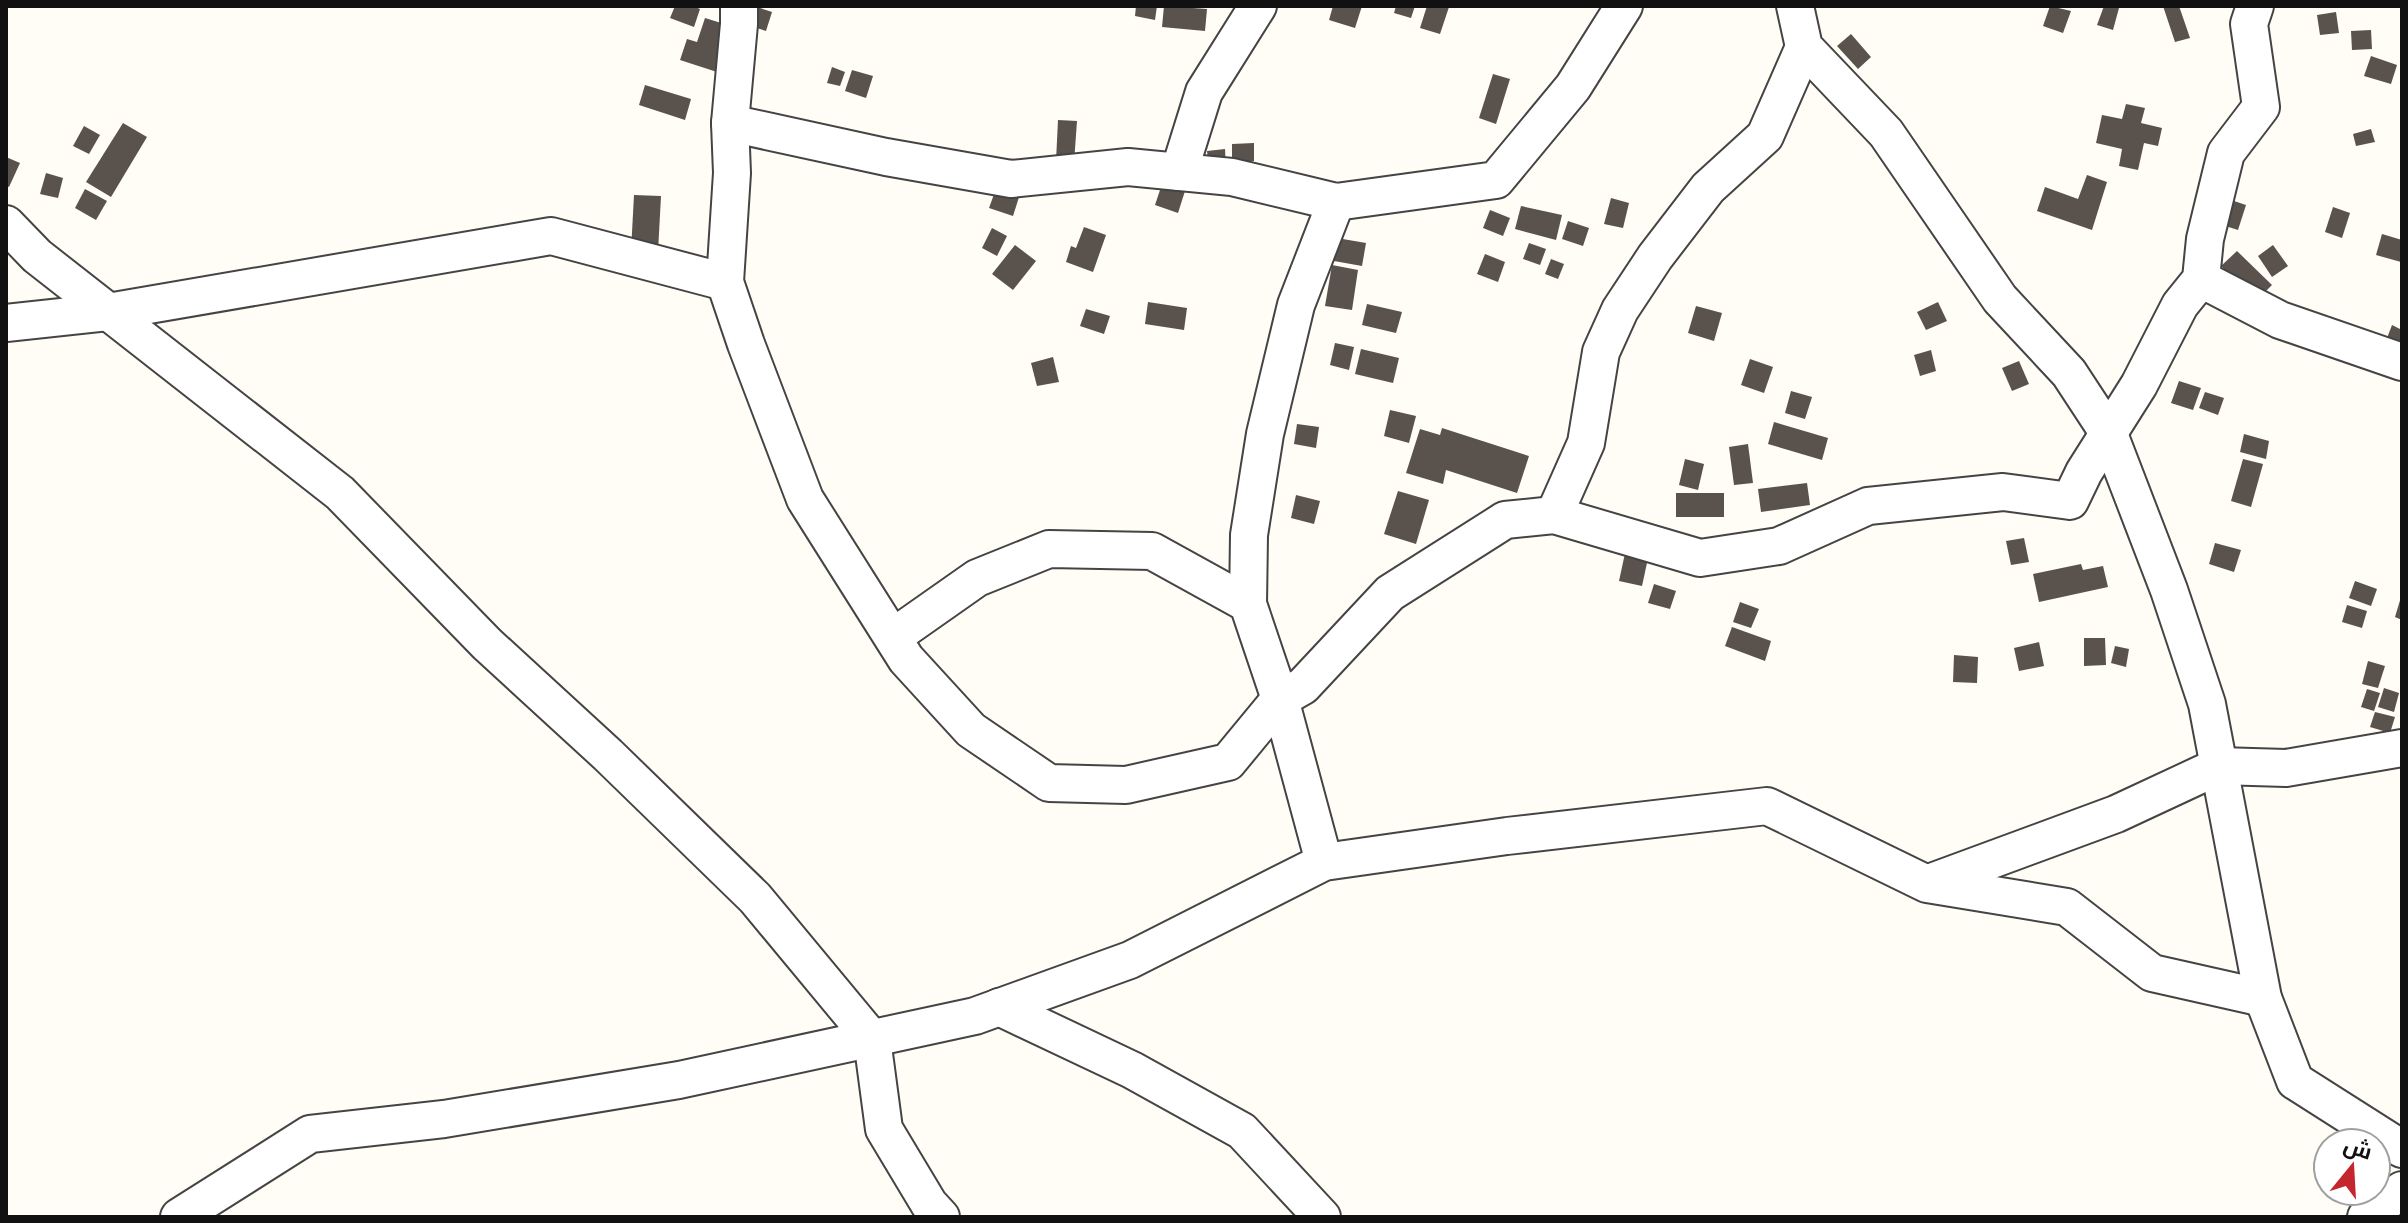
<svg xmlns="http://www.w3.org/2000/svg" width="2408" height="1223" font-family="Georgia,Cairo,serif">
<rect width="100%" height="100%" fill="#fffdf5"/>
<g fill="#5a524d">
<polygon points="675,6 693,6 700,9 694,27 670,18"/>
<polygon points="754,6 772,12 766,31 747,25"/>
<polygon points="1136,6 1157,6 1155,20 1135,16"/>
<polygon points="1164,6 1207,9 1205,31 1162,27"/>
<polygon points="1333,6 1362,6 1355,28 1329,20"/>
<polygon points="1396,6 1415,6 1411,18 1394,13"/>
<polygon points="1427,6 1449,7 1440,34 1420,28"/>
<polygon points="2050,6 2071,11 2063,33 2043,26"/>
<polygon points="2104,6 2119,8 2113,30 2097,25"/>
<polygon points="2163,6 2179,6 2190,38 2175,42"/>
<polygon points="2336,12 2339,33 2320,35 2317,15"/>
<polygon points="705,18 731,26 717,72 680,60 687,39 697,42"/>
<polygon points="2371,30 2372,49 2352,50 2351,31"/>
<polygon points="1851,34 1871,57 1858,69 1837,46"/>
<polygon points="2371,56 2397,65 2391,84 2364,76"/>
<polygon points="832,67 845,72 840,86 827,83"/>
<polygon points="852,70 873,76 866,98 845,91"/>
<polygon points="1493,74 1510,79 1496,124 1479,118"/>
<polygon points="645,85 691,99 685,120 639,105"/>
<polygon points="2126,104 2145,108 2141,123 2162,128 2158,146 2144,143 2138,170 2119,166 2122,149 2096,143 2102,115 2122,119"/>
<polygon points="1058,120 1077,121 1074,163 1056,161"/>
<polygon points="123,123 147,137 111,197 86,182"/>
<polygon points="84,126 100,135 89,154 73,146"/>
<polygon points="2371,129 2375,142 2356,146 2353,134"/>
<polygon points="1254,143 1254,161 1232,162 1232,144"/>
<polygon points="1225,149 1226,168 1209,169 1207,151"/>
<polygon points="6,157 20,163 9,187 6,186"/>
<polygon points="46,173 63,178 58,198 40,194"/>
<polygon points="2087,175 2107,182 2092,230 2037,211 2045,187 2078,199"/>
<polygon points="1162,184 1185,191 1178,213 1155,205"/>
<polygon points="997,186 1020,194 1013,216 989,208"/>
<polygon points="85,189 107,201 96,220 75,208"/>
<polygon points="634,195 661,196 658,252 631,251"/>
<polygon points="1611,198 1629,203 1623,228 1604,224"/>
<polygon points="2228,199 2246,205 2238,230 2219,224"/>
<polygon points="1521,206 1562,215 1556,240 1515,229"/>
<polygon points="2333,207 2350,213 2342,238 2325,232"/>
<polygon points="1490,210 1510,218 1503,236 1483,228"/>
<polygon points="1568,221 1589,228 1583,246 1562,239"/>
<polygon points="1084,227 1106,235 1093,272 1066,262 1071,246 1076,248"/>
<polygon points="992,228 1007,236 997,256 982,248"/>
<polygon points="2382,234 2402,240 2401,262 2376,255"/>
<polygon points="1337,238 1366,243 1362,266 1334,261"/>
<polygon points="1529,243 1546,249 1540,265 1523,259"/>
<polygon points="1015,245 1036,261 1013,290 992,274"/>
<polygon points="2273,245 2288,266 2272,277 2258,256"/>
<polygon points="2237,251 2272,285 2257,300 2221,266"/>
<polygon points="1485,254 1505,262 1498,282 1477,274"/>
<polygon points="1551,259 1564,264 1558,279 1545,274"/>
<polygon points="1332,265 1358,270 1352,310 1325,306"/>
<polygon points="1148,302 1187,308 1184,330 1145,324"/>
<polygon points="1938,302 1947,321 1926,330 1917,312"/>
<polygon points="1367,304 1402,312 1396,333 1362,325"/>
<polygon points="1696,306 1722,313 1714,341 1688,333"/>
<polygon points="1086,309 1110,316 1104,334 1080,326"/>
<polygon points="2392,325 2402,330 2402,347 2384,346"/>
<polygon points="1335,343 1354,347 1349,370 1330,365"/>
<polygon points="1361,349 1399,358 1393,383 1355,374"/>
<polygon points="1931,350 1936,371 1920,376 1914,355"/>
<polygon points="1053,357 1059,382 1037,386 1031,363"/>
<polygon points="1750,359 1773,367 1764,393 1741,385"/>
<polygon points="2019,361 2029,384 2012,391 2002,368"/>
<polygon points="2179,381 2201,388 2193,410 2171,403"/>
<polygon points="1791,391 1812,397 1805,419 1785,413"/>
<polygon points="2205,392 2224,398 2218,415 2199,408"/>
<polygon points="1390,410 1416,416 1409,443 1384,436"/>
<polygon points="1774,422 1828,438 1822,460 1768,444"/>
<polygon points="1297,424 1319,427 1316,448 1294,444"/>
<polygon points="1442,428 1529,456 1517,493 1446,470 1443,484 1406,473 1420,429 1440,435"/>
<polygon points="2244,434 2269,441 2266,459 2240,452"/>
<polygon points="1748,444 1753,483 1734,485 1729,447"/>
<polygon points="1685,459 1704,464 1698,490 1679,485"/>
<polygon points="2243,459 2263,464 2251,507 2231,501"/>
<polygon points="1807,483 1810,505 1761,512 1758,489"/>
<polygon points="1398,491 1429,500 1416,544 1384,534"/>
<rect x="1676" y="493" width="48" height="24"/>
<polygon points="1296,495 1320,501 1314,524 1291,518"/>
<polygon points="2024,538 2029,562 2011,565 2006,541"/>
<polygon points="2215,543 2241,550 2234,572 2209,564"/>
<polygon points="1627,544 1650,549 1642,586 1619,581"/>
<polygon points="2081,564 2083,570 2103,566 2108,587 2039,602 2033,574"/>
<polygon points="2355,581 2377,589 2371,606 2349,598"/>
<polygon points="1654,584 1676,591 1670,609 1648,603"/>
<polygon points="2401,597 2402,597 2402,620 2395,617"/>
<polygon points="1740,602 1759,609 1751,628 1733,622"/>
<polygon points="2347,605 2367,611 2362,628 2342,622"/>
<polygon points="1732,627 1771,641 1765,661 1725,646"/>
<polygon points="2084,638 2105,638 2106,665 2084,666"/>
<polygon points="2039,642 2044,666 2019,671 2014,648"/>
<polygon points="2115,646 2129,649 2126,667 2111,663"/>
<polygon points="1954,655 1978,657 1977,683 1953,682"/>
<polygon points="2368,661 2385,666 2378,688 2362,684"/>
<polygon points="2384,688 2399,693 2394,712 2378,707"/>
<polygon points="2367,689 2380,693 2374,711 2361,707"/>
<polygon points="2375,712 2395,717 2390,733 2370,727"/>
</g>
<g fill="none" stroke-linecap="round" stroke-linejoin="round">
<g stroke="#444" stroke-width="40">
<g id="street">
<polyline points="739,6 739,24 730,123 732,173 725,282 746,344 805,499 906,659 971,730 1049,783 1126,785 1228,762 1280,699 1303,686 1390,593 1505,520 1554,515 1700,558 1779,546 1868,506 2003,492 2070,501 2084,472 2139,385 2180,305 2201,279 2205,239 2226,153 2261,107 2249,24 2255,6"/>
<polyline points="1795,6 1804,47 1886,133 2000,299 2069,373 2109,434 2169,590 2207,704 2263,998 2295,1081 2402,1149"/>
<polyline points="730,123 886,157 1011,179 1128,167 1232,177 1336,202 1496,180 1573,87 1624,6"/>
<polyline points="1179,172 1204,92 1258,6"/>
<polyline points="6,224 37,256 340,493 487,644 608,755 755,898 872,1039 884,1129 929,1204 941,1217"/>
<polyline points="2201,279 2280,320 2402,362"/>
<polyline points="6,323 108,312 551,236 725,282"/>
<polyline points="1554,515 1586,443 1601,352 1620,310 1655,257 1708,188 1765,136 1804,47"/>
<polyline points="1248,604 1249,535 1265,434 1296,305 1336,202"/>
<polyline points="893,637 977,578 1049,549 1152,551 1248,604 1280,699 1324,862"/>
<polyline points="1929,883 2116,814 2219,766 2286,768 2402,748"/>
<polyline points="999,1007 1132,1070 1242,1131 1322,1217"/>
<polyline points="179,1217 310,1134 444,1119 679,1080 975,1016 1130,960 1324,862 1507,836 1767,806 1927,884 2067,907 2152,973 2263,998"/>
<polyline points="2366,1217 2402,1190"/>
</g>
</g>
<use href="#street" stroke="#fff" stroke-width="36"/>
</g>
<rect width="2408" height="1223" fill="none" stroke="#111111" stroke-width="16"/>
<g transform="translate(2352 1167) rotate(18)"><circle r="38" fill="#ffffff" stroke="#a0a0a0" stroke-width="2"/>
<path d="M0-6L14 30L0 20L-14 30Z" fill="#c4262e"/>
<text y="-12" font-size="22" font-weight="bold" text-anchor="middle" fill="#111111">ش</text>
</g>
</svg>
